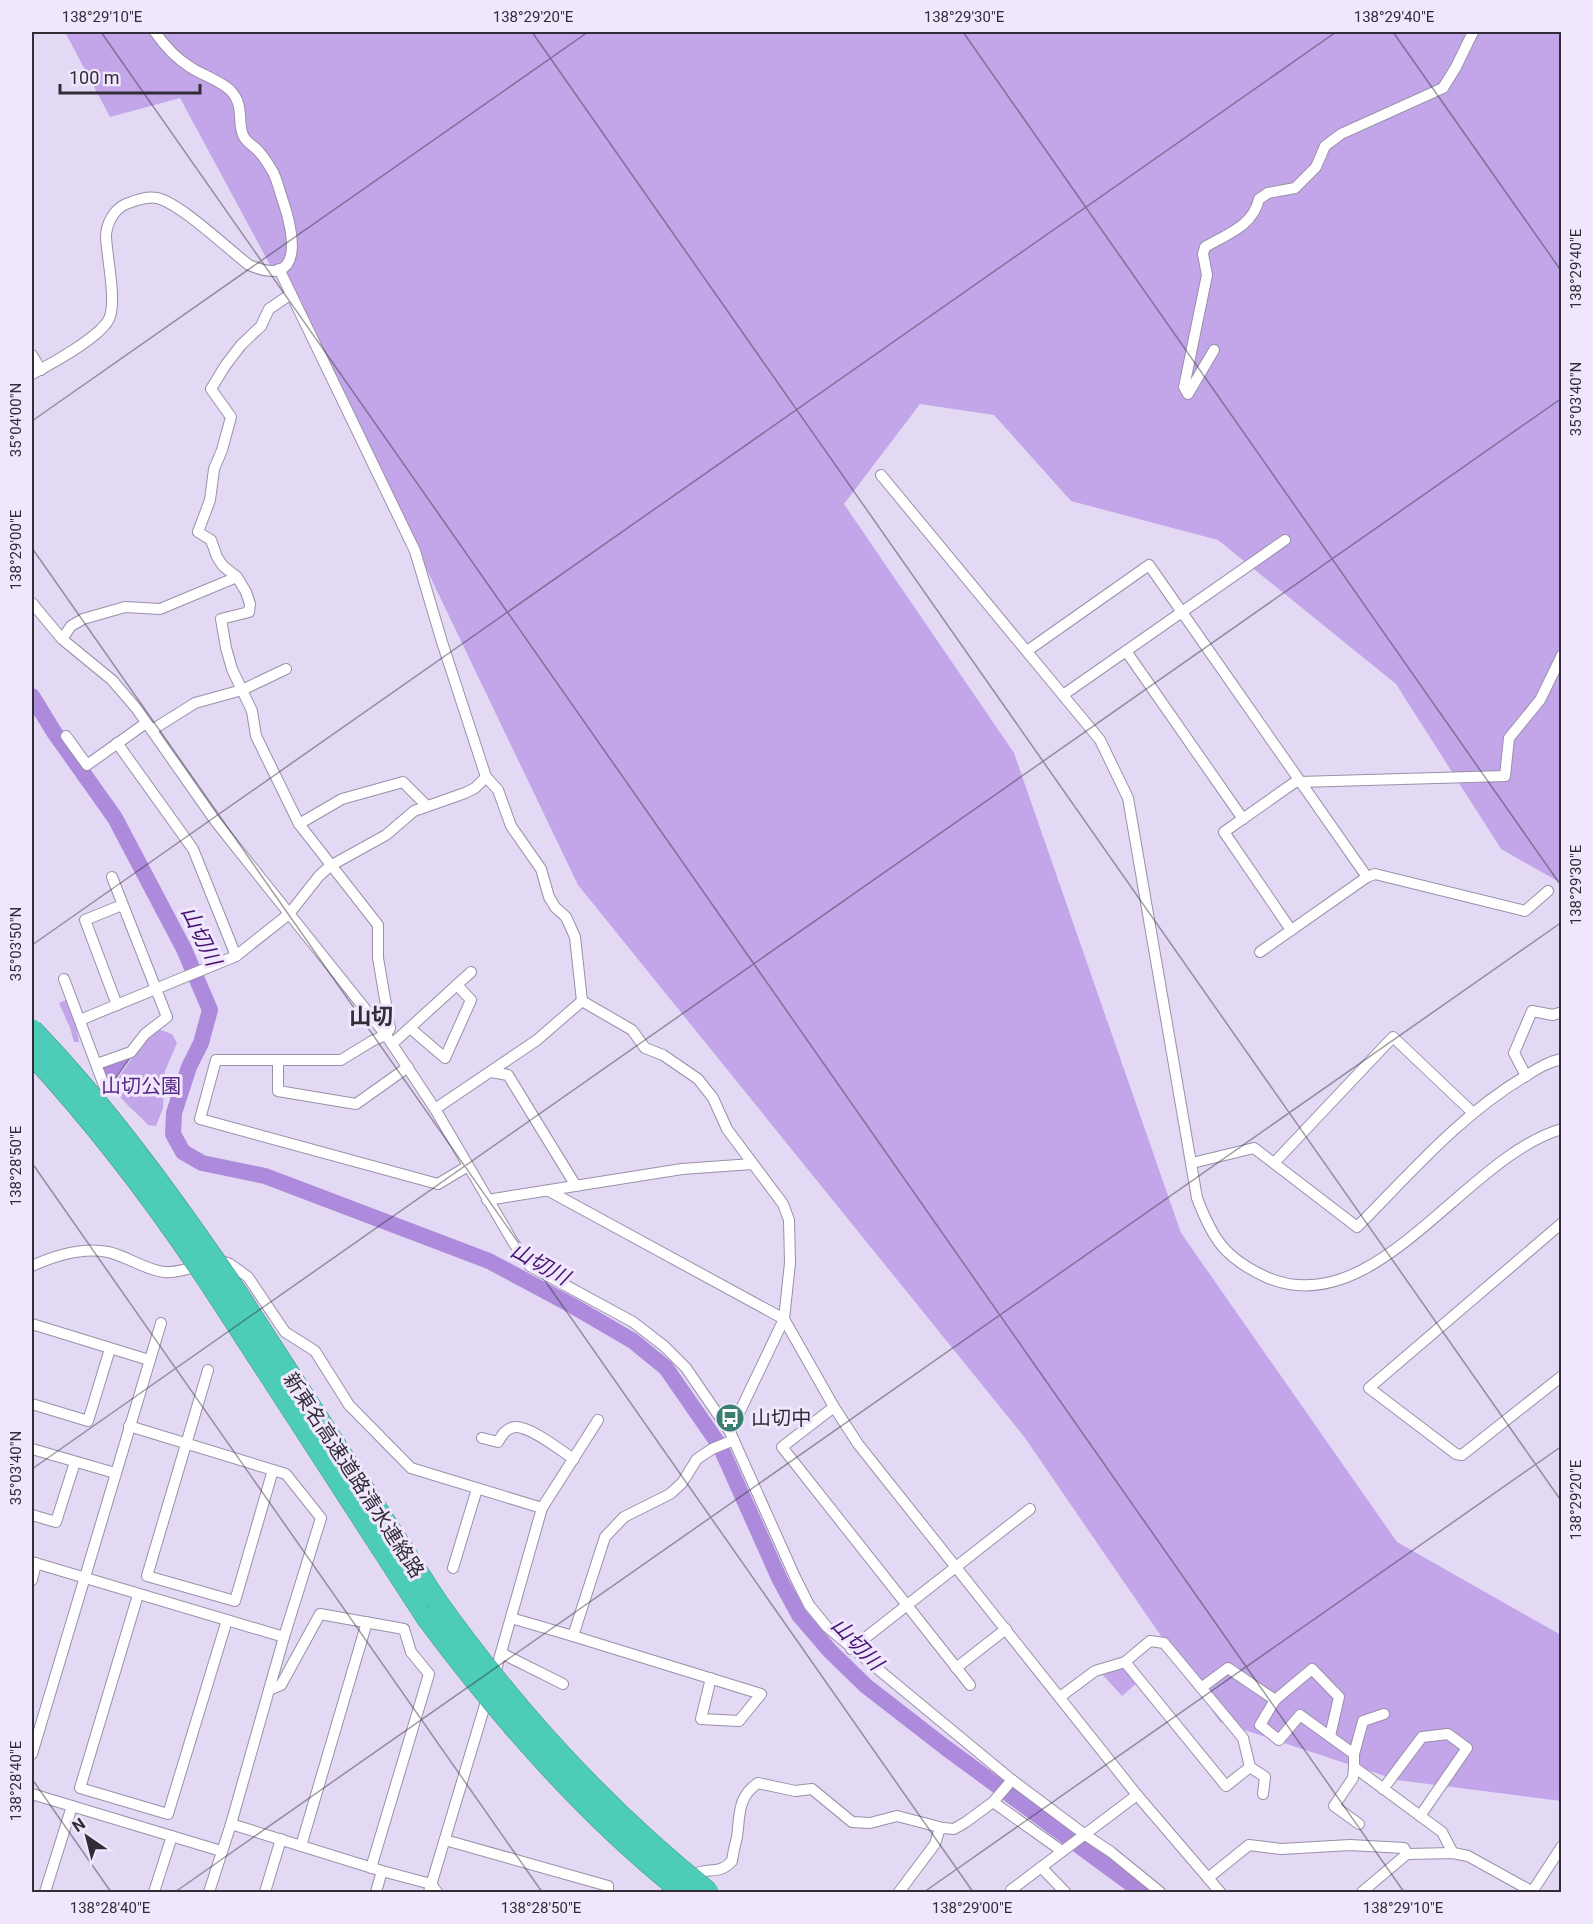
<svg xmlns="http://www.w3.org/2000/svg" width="1593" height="1924" font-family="Roboto,'Noto Sans JP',sans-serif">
<rect width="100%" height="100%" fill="#e4d9f4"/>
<g fill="#c2a6e9">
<polygon points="65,32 1561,32 1561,883 1501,849 1396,684 1218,540 1071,501 994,415 920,404 844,504 1014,753 1181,1233 1397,1542 1561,1635 1561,1801 1397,1780 1220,1722 1025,1438 578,885 368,447 180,98 110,117"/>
<polygon points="68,999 74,1015 79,1042 74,1042 70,1028 59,1003"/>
<path d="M158,1029L172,1034L177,1043L165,1071L163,1108L156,1126L148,1125C136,1111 122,1103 113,1086L144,1040Z"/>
<polygon points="1119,1667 1124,1669 1137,1683 1122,1696 1102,1674"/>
</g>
<polygon fill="#ad8adb" stroke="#886eaa" stroke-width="1.5" points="132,1055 110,1086 103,1070 105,1065"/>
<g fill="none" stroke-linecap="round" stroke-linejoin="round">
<polyline stroke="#ad8adb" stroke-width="16" points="32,696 54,732 115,818 184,949 210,1010 201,1043 189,1067 174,1113 173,1134 183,1152 202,1163 265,1176 489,1261 573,1306 633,1341 666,1368 720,1446 780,1580 799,1615 830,1651 866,1686 946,1748 1142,1892"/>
<g stroke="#9a90a9" stroke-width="12">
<g id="street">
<polyline points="279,269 415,551 442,642 486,777 498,790 511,826 541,869 549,897 555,907 566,917 575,937 582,1001"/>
<polyline points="291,294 269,309 261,326 241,345 225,366 211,389 231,417 222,450 214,469 210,500 198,532 211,540 217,557 223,566 237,577 246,592 250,604 249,612 221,619 226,648 232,669 252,711 256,736 299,824 378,925 378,958 390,1028 386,1035 372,1041 341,1060 216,1060 200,1119 438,1184 468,1166"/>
<path d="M1214,350L1188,394L1184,387L1207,275L1203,254L1205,247C1227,234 1253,226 1259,199L1268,193L1295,188L1316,167L1325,146L1341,134L1443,88L1456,67L1473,32"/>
<polyline points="32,355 41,370"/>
<path d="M32,374C51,364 100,337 109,319C117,302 107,258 106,237C106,224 114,209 126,204C136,200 147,196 157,198C180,203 228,249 249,265C307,290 293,230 282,198C279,189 277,180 273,172C269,166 265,158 260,153C256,147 247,143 244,137C236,124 246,106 230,90C219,80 202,75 190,67C176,58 164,45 155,32"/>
<path d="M881,475L1100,740L1128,798L1197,1198C1213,1240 1225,1258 1266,1277C1375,1325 1465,1156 1562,1129"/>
<polyline points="32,603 62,639 112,680 136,708 216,822 386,1035 435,1109 513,1242 530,1266 633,1322 664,1346 686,1368 730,1432 795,1577 809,1605 827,1627 1012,1780 1084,1834 1111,1852 1160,1892"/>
<polyline points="62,639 71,626 83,619 125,607 160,609 237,577"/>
<polyline points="1027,651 1149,565 1367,877"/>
<polyline points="1126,651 1243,819"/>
<polyline points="1063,695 1285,540"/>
<polyline points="152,730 195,703 242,690 286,669"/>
<polyline points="66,736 87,765 146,723"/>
<polyline points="117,743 193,849 236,956"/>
<polyline points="1299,782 1505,776 1509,738 1540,700 1562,655"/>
<polyline points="299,824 342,799 403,782 426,805"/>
<polyline points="1291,930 1224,832 1298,780"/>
<polyline points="1260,952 1367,877 1375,874 1525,911 1548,891"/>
<polyline points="64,979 105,1088"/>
<polyline points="582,1001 632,1030 645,1048 663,1055 698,1079 713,1098 727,1129 783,1204 789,1220 790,1263 784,1319 730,1432"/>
<polyline points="117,1005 85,920 122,905"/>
<polyline points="80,1020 236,956 289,914 319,876 330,866 386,835 414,811 465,793 475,788 486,777"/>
<polyline points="410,1028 445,1058 471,1000 457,985"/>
<polyline points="392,1044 471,972"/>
<polyline points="278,1060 278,1091 356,1104 408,1067"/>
<polyline points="97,1064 131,1052 145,1034 167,1017 112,877"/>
<polyline points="491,1072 508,1075 576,1186"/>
<polyline points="1526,1076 1514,1053 1532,1011 1553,1015 1562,1012"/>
<polyline points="435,1109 537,1040 582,1001"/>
<path d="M1192,1163L1254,1148L1357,1227C1410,1174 1460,1115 1524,1077C1537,1069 1547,1062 1562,1059"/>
<polyline points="1274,1163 1393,1037 1472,1112"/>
<polyline points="549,1191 784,1319 834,1407 858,1444 1137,1795 1220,1892"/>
<polyline points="487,1200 682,1169 752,1164"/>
<polyline points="1562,1223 1369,1388 1456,1454 1462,1455 1562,1376"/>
<polyline points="218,1260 230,1264 248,1277 285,1332 315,1351 349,1405 411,1468 542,1508"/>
<path d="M32,1266C54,1256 82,1247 108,1252C127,1256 145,1270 164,1272C176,1273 189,1269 200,1265"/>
<polyline points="32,1324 149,1360"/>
<polyline points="208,1370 147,1576 235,1601 273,1470"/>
<polyline points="32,1404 88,1421 110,1349"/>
<polyline points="834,1407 782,1447 970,1685"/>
<polyline points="129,1426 286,1474 321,1518 284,1637 231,1824 209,1892"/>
<path d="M482,1438L498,1442C502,1435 506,1428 515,1427C530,1426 560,1450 574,1459"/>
<polyline points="32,1449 115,1473"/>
<polyline points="32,1515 56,1522 75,1462"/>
<polyline points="32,1562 284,1637"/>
<polyline points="453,1568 477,1489"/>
<polyline points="32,1580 36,1563"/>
<polyline points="138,1595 80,1788 168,1814 227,1620"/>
<polyline points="511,1618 573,1636 605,1537 624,1517 670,1494 682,1483 697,1459 712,1449 734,1440"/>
<polyline points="573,1636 761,1694 739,1721 701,1719 711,1678"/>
<polyline points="851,1649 1030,1509"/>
<polyline points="501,1653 563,1684"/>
<polyline points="956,1668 1006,1629"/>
<polyline points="494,1677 542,1508 598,1420"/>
<polyline points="1201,1688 1228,1668 1275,1700 1260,1725 1279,1740 1300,1715 1354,1754 1354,1767 1442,1832 1453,1853"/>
<polyline points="269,1690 281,1685 320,1614 404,1629 411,1652 429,1674 371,1868"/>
<polyline points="1060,1697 1095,1671 1125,1662 1150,1641 1164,1643 1243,1738 1250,1767 1226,1786 1125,1662"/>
<polyline points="1275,1700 1312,1669 1339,1697 1330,1736"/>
<polyline points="32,1754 161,1323"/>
<polyline points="1354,1754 1363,1721 1384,1714"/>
<polyline points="1250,1767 1265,1777 1263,1794"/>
<polyline points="1354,1767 1353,1778 1334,1806 1359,1824"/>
<polyline points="1383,1789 1422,1737 1448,1734 1467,1748 1420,1816"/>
<polyline points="32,1794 221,1851"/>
<polyline points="993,1802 1062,1851"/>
<polyline points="231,1824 382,1871 431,1884 437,1892"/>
<polyline points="445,1840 608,1886 608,1892"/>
<polyline points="301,1846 367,1622"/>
<polyline points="1041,1867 1065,1892"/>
<polyline points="1208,1878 1249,1845 1281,1849 1350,1845 1404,1848 1407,1854"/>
<polyline points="45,1892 72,1806"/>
<polyline points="154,1892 172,1836"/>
<polyline points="265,1892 281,1839"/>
<polyline points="376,1892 382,1871"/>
<polyline points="429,1892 488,1695"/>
<path d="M667,1892C677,1884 686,1875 700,1872C713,1869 721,1873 732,1861C733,1853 735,1845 737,1837C740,1816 737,1797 758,1783L795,1791L812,1789L852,1822L870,1823L897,1816L943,1828L954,1829L966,1822L993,1802L1012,1780"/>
<polyline points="899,1892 935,1844 940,1828"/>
<polyline points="1012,1892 1011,1890 1137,1795"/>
<polyline points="1362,1892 1407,1854 1453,1853 1468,1856 1533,1892"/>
<polyline points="1532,1892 1562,1846"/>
</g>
</g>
<g stroke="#43958b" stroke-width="22">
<g id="highway">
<polyline points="237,1293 435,1599"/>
<polyline points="223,1303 427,1618"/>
</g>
</g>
<use href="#street" stroke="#fff" stroke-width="10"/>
<use href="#highway" stroke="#4dcdb8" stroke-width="21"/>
<g stroke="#43958b" stroke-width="22" stroke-linecap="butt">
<g id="highway-bridge">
<path d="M32,1030C109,1110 174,1201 237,1293"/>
<path d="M32,1054C103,1131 166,1215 223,1303"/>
<path d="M435,1599C513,1709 603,1808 708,1892"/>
<path d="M427,1618C502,1719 585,1814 683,1892"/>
</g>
</g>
<use href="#highway-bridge" stroke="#4dcdb8" stroke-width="21"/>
</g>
<path fill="none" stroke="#312d37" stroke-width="1.5" stroke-opacity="0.45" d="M101,32L1404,1892M532,32L1562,1502M963,32L1562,887M1393,32L1562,272M32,421L588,32M32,548L973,1892M32,945L1336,32M32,1163L542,1892M32,1469L1562,398M32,1779L111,1892M175,1892L1562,922M924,1892L1562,1446"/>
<defs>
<g id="bus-disc" transform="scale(1.5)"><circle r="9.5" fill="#3b7f73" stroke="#f0e7fd"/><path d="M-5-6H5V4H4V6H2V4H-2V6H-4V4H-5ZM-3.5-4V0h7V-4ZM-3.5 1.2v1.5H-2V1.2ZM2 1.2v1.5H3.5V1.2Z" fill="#fff"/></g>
</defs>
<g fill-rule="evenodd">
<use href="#bus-disc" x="730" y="1418"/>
</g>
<g text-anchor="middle" stroke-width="6" stroke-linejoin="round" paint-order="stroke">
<g font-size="20" fill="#582887" stroke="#f0e7fd">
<text x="141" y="1093">山切公園</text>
</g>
<g font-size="20" fill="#312d37" stroke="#f0e7fd" text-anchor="start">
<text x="751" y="1425">山切中</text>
</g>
<g font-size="20" fill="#312d37" stroke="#f0e7fd">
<text transform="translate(354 1475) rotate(57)" y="7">新東名高速道路清水連絡路</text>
</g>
<g font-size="21" font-style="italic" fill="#461172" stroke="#f0e7fd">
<text transform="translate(201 936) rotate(64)" y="7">山切川</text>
<text transform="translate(540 1264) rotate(29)" y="7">山切川</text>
<text transform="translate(857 1644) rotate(46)" y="7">山切川</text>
</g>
<g font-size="22" font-weight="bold" fill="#312d37" stroke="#f0e7fd">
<text x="371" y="1024">山切</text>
</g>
</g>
<rect width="1593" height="1924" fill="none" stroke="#f0e7fd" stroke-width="66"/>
<g transform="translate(87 1837) rotate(325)" stroke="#f0e7fd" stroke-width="4.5" paint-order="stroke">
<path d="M0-4.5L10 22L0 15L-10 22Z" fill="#312d37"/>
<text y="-9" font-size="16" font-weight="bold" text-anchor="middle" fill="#312d37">N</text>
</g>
<path d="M60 84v9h140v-9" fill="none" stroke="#312d37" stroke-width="3"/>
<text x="69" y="84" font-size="18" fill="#312d37" stroke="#f0e7fd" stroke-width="4.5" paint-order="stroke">100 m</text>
<rect x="33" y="33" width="1527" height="1858" fill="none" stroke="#312d37" stroke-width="2"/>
<g font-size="15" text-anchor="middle" fill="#312d37">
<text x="102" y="22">138°29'10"E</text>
<text x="533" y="22">138°29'20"E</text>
<text x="964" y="22">138°29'30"E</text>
<text x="1394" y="22">138°29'40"E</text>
<text transform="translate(1576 269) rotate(-90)" y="5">138°29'40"E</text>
<text transform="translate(1576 399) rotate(-90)" y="5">35°03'40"N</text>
<text transform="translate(16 420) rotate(-90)" y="5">35°04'00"N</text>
<text transform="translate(16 550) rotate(-90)" y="5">138°29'00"E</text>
<text transform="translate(1576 885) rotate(-90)" y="5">138°29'30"E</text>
<text transform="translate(16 944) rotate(-90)" y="5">35°03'50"N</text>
<text transform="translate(16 1166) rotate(-90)" y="5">138°28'50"E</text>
<text transform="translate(16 1468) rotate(-90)" y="5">35°03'40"N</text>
<text transform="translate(1576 1500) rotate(-90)" y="5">138°29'20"E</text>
<text transform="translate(16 1781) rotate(-90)" y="5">138°28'40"E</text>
<text x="110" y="1913">138°28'40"E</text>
<text x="541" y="1913">138°28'50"E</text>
<text x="972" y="1913">138°29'00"E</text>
<text x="1403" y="1913">138°29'10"E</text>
</g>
</svg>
